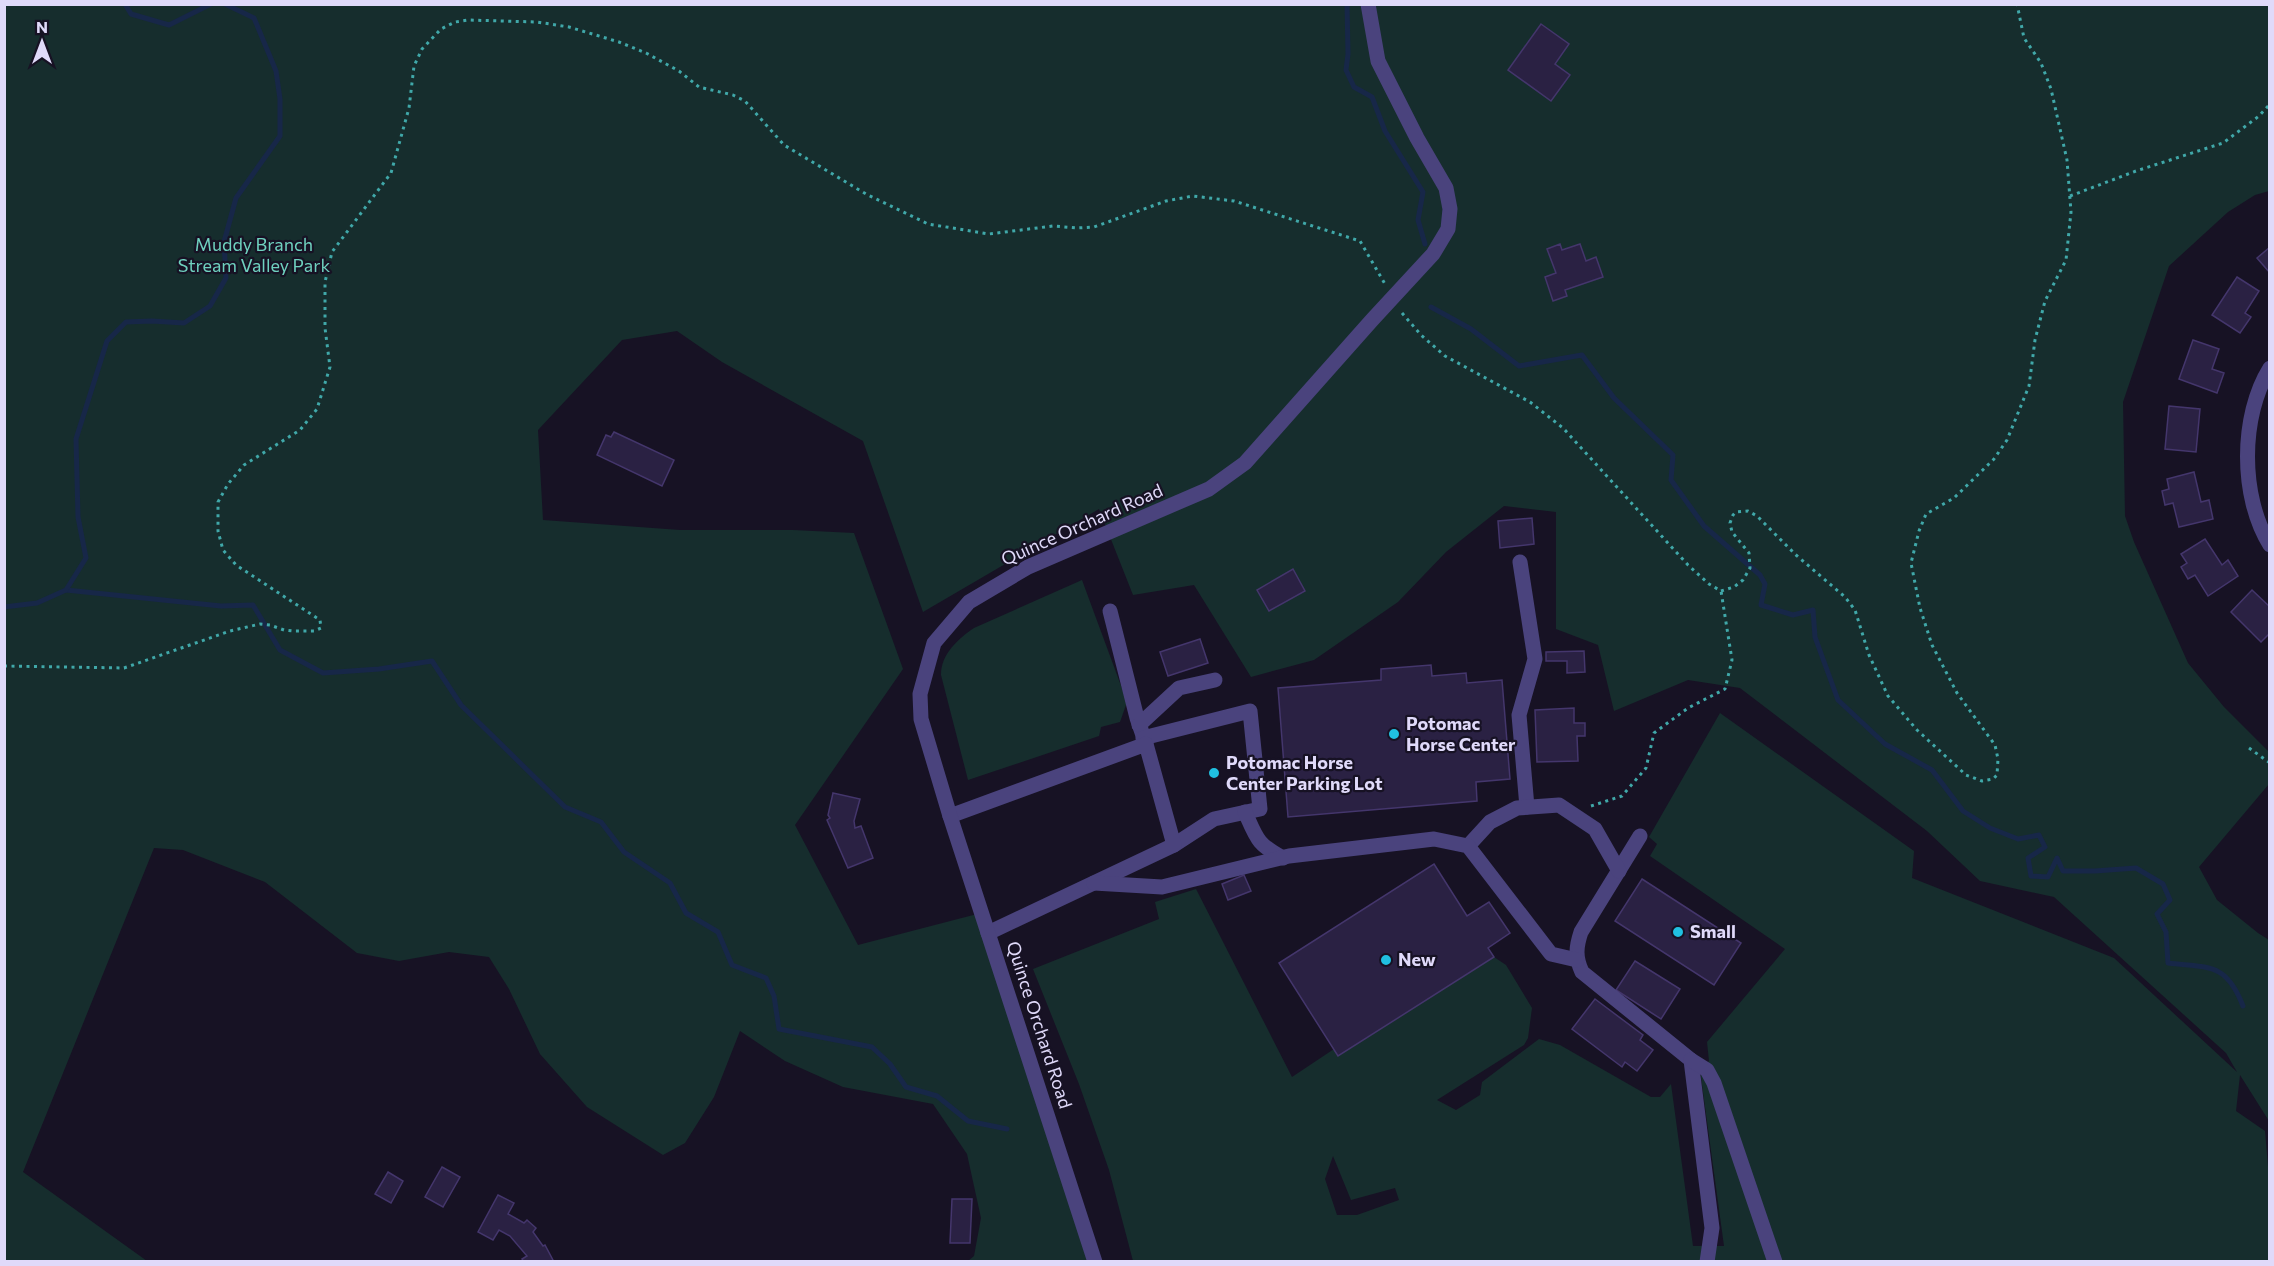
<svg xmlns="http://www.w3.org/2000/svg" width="2274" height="1266" font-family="Commissioner,sans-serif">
<rect width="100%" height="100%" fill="#171224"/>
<g fill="#162d2d" fill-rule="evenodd">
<path d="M5,5H2269V191L2255,195L2228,212L2169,266L2123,402L2125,516L2134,542L2188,663L2224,707L2269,752V784L2199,867L2217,900L2258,933L2269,940V1121L2240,1075L2236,1111L2265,1131L2270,1190L2269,1261H1133L1109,1170L1079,1084L1033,969L1159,919L1155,902L1196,889L1292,1077L1334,1049L1338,1056L1494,957L1506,965L1532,1008L1528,1038L1524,1045L1437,1100L1456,1110L1480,1095L1482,1082L1539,1039L1560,1045L1651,1097H1660L1671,1084L1693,1246H1724L1700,1070L1709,1061L1707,1042L1785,949L1650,856L1657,844L1649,837L1720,713L1914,851L1912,878L2114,958L2237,1072L2226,1053L2054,897L1980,881L1927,831L1740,688L1688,680L1614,711L1598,645L1556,629V512L1504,506L1446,552L1398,602L1314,660L1251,677L1194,585L1133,595L1099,509L923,612L863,441L722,362L677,331L622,340L538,430L543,520L680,530H793L854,533L903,669L795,825L858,945L981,913L1095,1261H968L974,1256L981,1218L967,1154L933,1104L843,1087L785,1061L740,1031L714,1097L685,1143L663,1155L587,1107L540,1054L509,989L489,957L449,952L399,961L357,953L265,882L183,850L154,848L23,1172L147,1261L5,1262ZM1333,1156L1351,1200L1395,1188L1399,1200L1357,1215H1337L1325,1179Z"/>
<path d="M1082,580L1127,702L1120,722L1101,727L1099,736L968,780L941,675C941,654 958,639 974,628Z"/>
</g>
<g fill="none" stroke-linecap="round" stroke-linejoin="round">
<g stroke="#172748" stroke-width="5">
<polyline points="125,4 131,14 169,25 211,4"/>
<polyline points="1347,4 1348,54 1346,70 1354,87 1372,97 1385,131 1423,192 1418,220 1425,244"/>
<path d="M1431,307L1471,329L1519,366L1582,355L1614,398L1673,455L1671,480L1704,526L1760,575L1765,584L1761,605L1793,615L1813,610L1815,637L1838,700L1885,744L1932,770L1963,811L1990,828L2018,839L2039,835L2045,847L2028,858L2031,876L2048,877L2057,858L2063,871H2095L2136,868L2163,884L2170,900L2157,914L2166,932L2168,963C2209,968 2226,962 2243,1006"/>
<polyline points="66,590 221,606 253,605 280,650 323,673 379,669 432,661 461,705 565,807 601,822 624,852 670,883 686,913 718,932 732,965 766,978 774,996 779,1029 872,1047 890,1064 906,1087 937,1096 968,1121 1007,1129"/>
<polyline points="4,607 37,603 66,590 86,558 78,517 76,439 107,341 126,322 152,321 184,323 210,306 226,278 224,242 236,198 280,136 280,99 276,71 254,18 225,4"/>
</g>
</g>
<g fill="#2a2143" stroke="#44366c" stroke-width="1.5">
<polygon points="1541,24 1569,44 1555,64 1570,75 1551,101 1508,70"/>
<polygon points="1560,244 1562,250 1580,244 1586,261 1596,257 1603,277 1565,290 1567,296 1553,301 1545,277 1556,273 1547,249"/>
<polygon points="2270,247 2270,273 2257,258"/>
<polygon points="2237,277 2259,291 2245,313 2251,317 2240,333 2212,315"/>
<polygon points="2193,340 2219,349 2212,369 2224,373 2217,393 2179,379"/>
<polygon points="2169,406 2200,409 2196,452 2165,449"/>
<polygon points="614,432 674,460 662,486 597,455 606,435 611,437"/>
<polygon points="2194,472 2201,502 2209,500 2213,519 2179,527 2173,503 2165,505 2162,491 2169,489 2167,479"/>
<polygon points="1532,518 1534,544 1500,548 1498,521"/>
<polygon points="2205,539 2222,565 2228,560 2238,576 2208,596 2195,575 2188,579 2181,567 2187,563 2181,554"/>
<polygon points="1293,569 1305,591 1269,611 1257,590"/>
<polygon points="2252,590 2270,607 2270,633 2261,642 2231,612"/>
<polygon points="1200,639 1208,663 1168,676 1160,652"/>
<polygon points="1584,651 1585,672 1567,673 1567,661 1546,661 1546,652"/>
<polygon points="1431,665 1432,676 1466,673 1467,683 1502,680 1510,779 1476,782 1477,801 1288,817 1278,688 1381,680 1381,669"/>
<polygon points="1574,708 1574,723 1585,723 1585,736 1577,736 1578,761 1537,762 1535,710"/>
<polygon points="833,793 860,799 854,821 855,828 861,826 873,858 848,868 827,820 830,818 828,815"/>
<polygon points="1434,864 1467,916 1489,902 1510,933 1488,948 1494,957 1338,1056 1279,963"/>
<polygon points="1244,875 1251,891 1228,900 1222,884"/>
<polygon points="1642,879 1741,943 1714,985 1615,921"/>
<polygon points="1635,961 1680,989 1661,1019 1616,990"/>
<polygon points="1595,999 1643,1035 1640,1040 1653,1050 1637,1071 1625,1062 1622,1067 1572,1029"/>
<polygon points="442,1167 460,1177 443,1207 425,1197"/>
<polygon points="388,1172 403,1181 391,1203 375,1194"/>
<polygon points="498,1195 514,1203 508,1214 524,1223 527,1220 536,1228 533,1232 543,1246 545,1245 554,1262 524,1262 522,1259 527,1256 510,1236 499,1230 493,1240 478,1232"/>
<polygon points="952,1199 972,1199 970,1243 950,1243"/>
</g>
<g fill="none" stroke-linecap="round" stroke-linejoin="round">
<g stroke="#40a8a9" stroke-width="3" stroke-dasharray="3 4.5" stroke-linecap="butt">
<polyline points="2070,196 2136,171 2223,143 2259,116 2270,104"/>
<polyline points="1402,313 1421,335 1445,356 1530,402 1563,428 1688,565 1709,584 1721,591"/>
<polyline points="1721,591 1734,587 1743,580 1750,568 1749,553 1732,532 1730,523 1733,515 1736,512 1748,511 1757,516 1796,555 1845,597 1855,610 1869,655 1888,696 1917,730 1966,775 1982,781 1993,779 1997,775 1998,759 1995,745 1957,693 1932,645 1920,608 1911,563 1919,531 1926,514 1954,498 1994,459 2007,440 2029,386 2035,340 2045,301 2066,260 2071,212 2067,160 2051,89 2041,63 2024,38 2017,4"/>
<polyline points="4,666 124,668 230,631 260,624 270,625 284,630 293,631 314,631 321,628 320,620 236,565 223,550 218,531 218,502 228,484 244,465 300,430 317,409 330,367 325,328 325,282 332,252 391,173 409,108 414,66 422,49 441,29 455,22 468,20 537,22 569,27 619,42 646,53 679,71 699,87 733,95 745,101 784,145 866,194 928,224 989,234 1053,226 1077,228 1094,227 1166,201 1193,196 1234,201 1360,241 1385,284"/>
<polyline points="2249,748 2270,763"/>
<polyline points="1591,806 1622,796 1646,768 1654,733 1688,708 1725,689 1732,660 1721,591"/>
</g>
<g stroke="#4a437d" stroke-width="15">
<path d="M2270,368C2240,416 2240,497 2270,545"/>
<polyline points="1520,562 1535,659 1519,715 1527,807"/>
<polyline points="1110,611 1137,718 1146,744"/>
<polyline points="1139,725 1179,688 1215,680"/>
<polyline points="1143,738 1250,711 1260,809 1214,819 1174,845"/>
<path d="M1245,812C1257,839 1257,844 1283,858"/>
<polyline points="950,816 1146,744 1174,845 988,933"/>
<path d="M1640,836L1581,932C1576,947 1575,957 1582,972L1691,1060L1712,1228L1707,1262"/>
<polyline points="1468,846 1490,822 1517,808 1559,805 1595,829 1619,871"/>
<polyline points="1094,883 1162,887 1289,856 1434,839 1468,846 1551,954 1577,960"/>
<polyline points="1691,1060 1707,1070 1714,1083 1775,1262"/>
<polyline points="1095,1262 950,816 921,719 920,694 934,643 969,602 1028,567 1209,489 1245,463 1372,320 1433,254 1448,229 1450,209 1446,188 1417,138 1378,61 1368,4"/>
</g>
</g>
<g fill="#20c0e1" stroke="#171224" stroke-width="2">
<circle cx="1394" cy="734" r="6"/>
<circle cx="1214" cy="773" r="6"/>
<circle cx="1678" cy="932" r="6"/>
<circle cx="1386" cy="960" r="6"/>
</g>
<g text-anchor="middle" stroke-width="4.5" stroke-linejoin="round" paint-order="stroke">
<g font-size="18" fill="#6fd1bf" stroke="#171224">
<text x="254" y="251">Muddy Branch<tspan x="254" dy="21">Stream Valley Park</tspan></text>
</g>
<g font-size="18" fill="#e0dafa" stroke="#171224">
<text transform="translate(1082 525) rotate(-24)" y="6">Quince Orchard Road</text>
<text transform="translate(1039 1025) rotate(72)" y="6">Quince Orchard Road</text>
</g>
<g font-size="18" font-weight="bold" fill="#e0dafa" stroke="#171224" text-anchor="start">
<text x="1406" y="730">Potomac<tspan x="1406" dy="21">Horse Center</tspan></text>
<text x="1226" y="769">Potomac Horse<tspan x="1226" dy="21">Center Parking Lot</tspan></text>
<text x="1690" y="938">Small</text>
<text x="1398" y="966">New</text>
</g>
</g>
<rect width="2274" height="1266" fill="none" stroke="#e0dafa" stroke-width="12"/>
<g transform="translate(42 42)" stroke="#171224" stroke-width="4.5" paint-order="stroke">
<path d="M0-4.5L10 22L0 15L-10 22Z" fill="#e0dafa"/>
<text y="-9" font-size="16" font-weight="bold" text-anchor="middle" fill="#e0dafa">N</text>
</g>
</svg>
